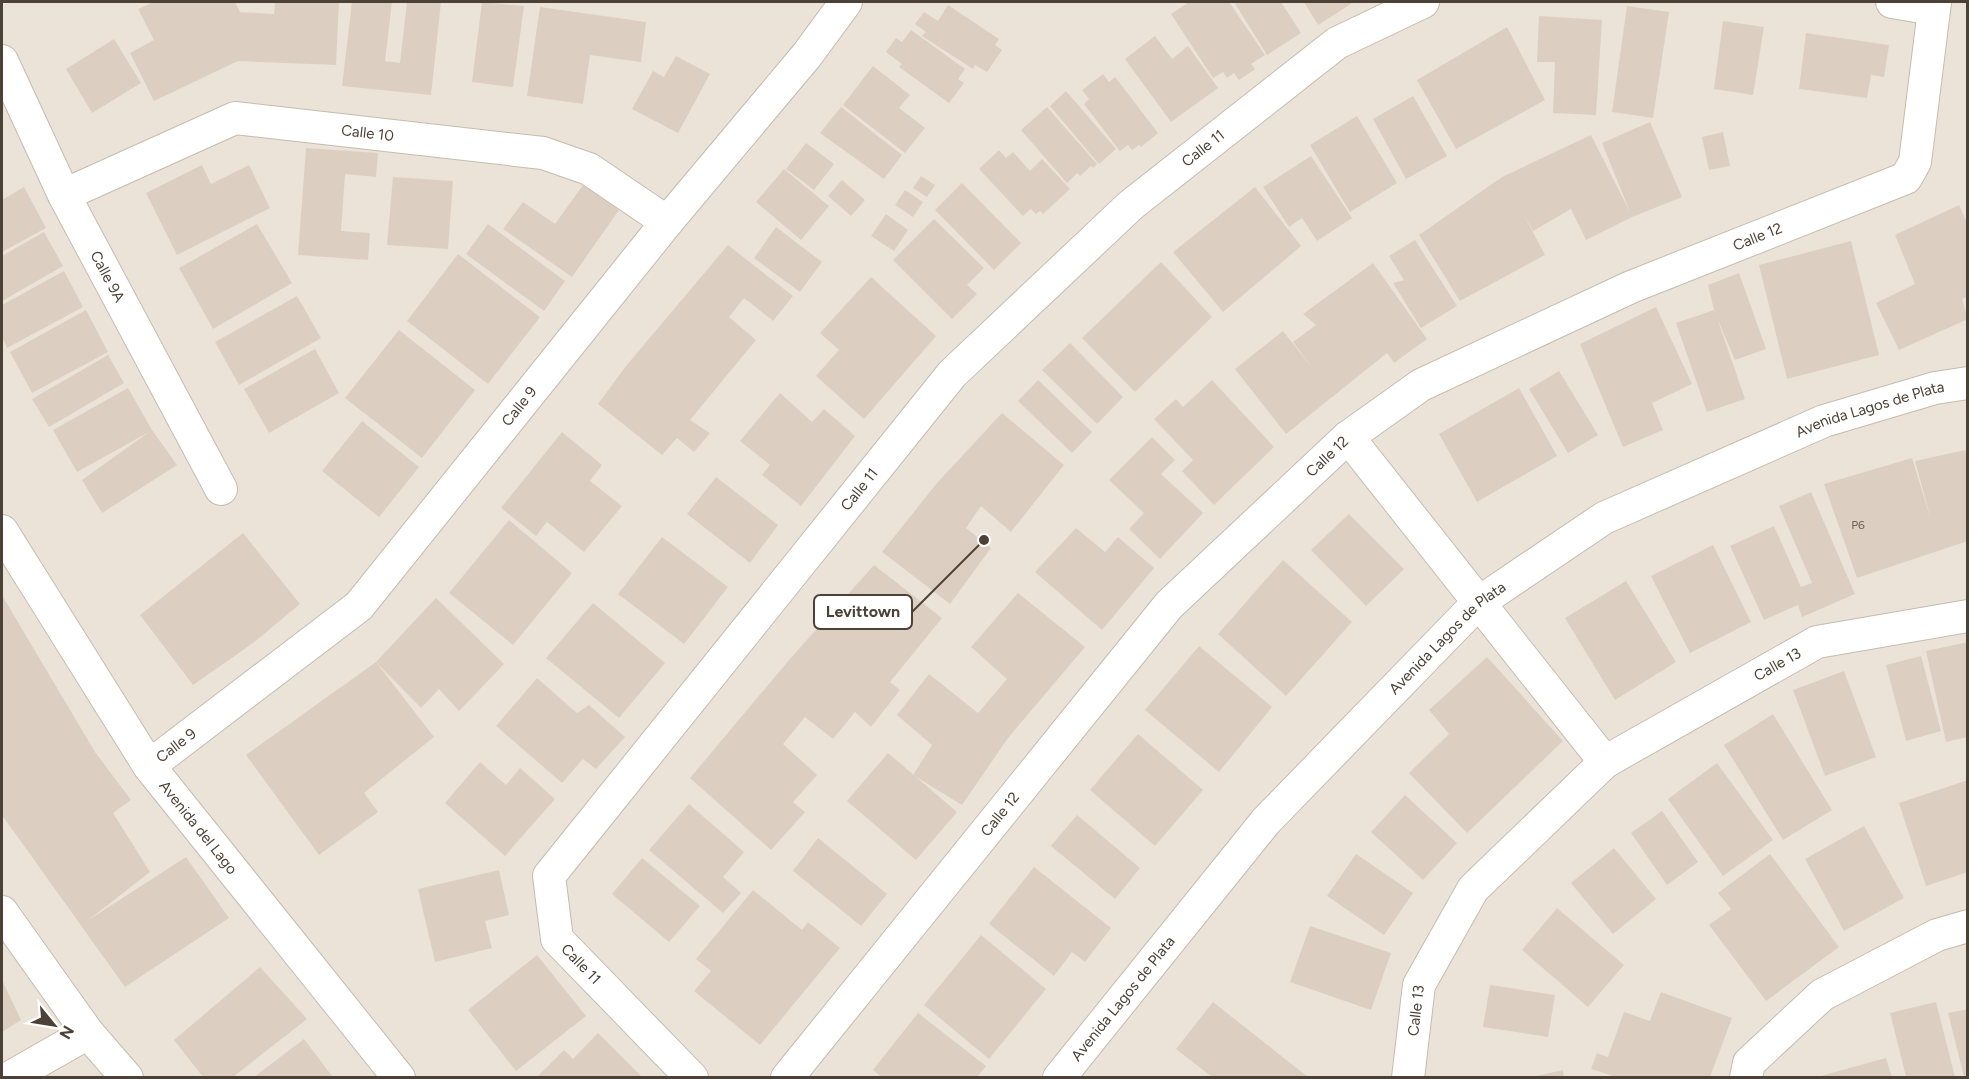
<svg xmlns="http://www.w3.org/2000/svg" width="1969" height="1079" font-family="Figtree,sans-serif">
<rect width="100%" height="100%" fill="#f6f2eb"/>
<rect fill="#ebe3d8" x="2" y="2" width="1965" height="1075"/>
<g fill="#dccfc2">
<polygon points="153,2 235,2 240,12 274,14 275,2 339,2 336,65 238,61 154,101 130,53 154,40 138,9"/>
<polygon points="352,2 392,2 385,61 400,63 407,2 441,2 431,95 342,86"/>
<polygon points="482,2 524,6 513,87 472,82"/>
<polygon points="1189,2 1229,2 1265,55 1251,64 1255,69 1239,80 1234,73 1227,78 1223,72 1213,78 1171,14"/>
<polygon points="1234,2 1281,2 1301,33 1267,55"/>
<polygon points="1304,2 1349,2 1351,4 1318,25"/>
<polygon points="948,5 999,39 995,45 1002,50 987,72 975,65 973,69 922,36 926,32 915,24 924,12 938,21"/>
<polygon points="1627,6 1669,12 1653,118 1612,112"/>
<polygon points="540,7 646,22 641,62 590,55 583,104 527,96"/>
<polygon points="1539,16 1602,20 1596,115 1553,113 1555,62 1537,62"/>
<polygon points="1723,21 1764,27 1753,95 1714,89"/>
<polygon points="1507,27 1545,100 1456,149 1417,80"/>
<polygon points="911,30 965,69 958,79 964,83 949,103 899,67 902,64 886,52 896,38 902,42"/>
<polygon points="1806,33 1889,45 1884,77 1871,75 1867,98 1799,89"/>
<polygon points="1155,36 1172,59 1188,46 1218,88 1171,122 1125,59"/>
<polygon points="114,39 141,83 92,113 66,69"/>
<polygon points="676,56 710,74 678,133 632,109 653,71 664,77"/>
<polygon points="873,66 910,95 899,108 925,128 905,153 843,105"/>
<polygon points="1103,74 1109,82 1115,77 1158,133 1141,147 1139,145 1132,150 1128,145 1120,151 1084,104 1089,99 1082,90"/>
<polygon points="1066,91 1116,149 1099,164 1050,106"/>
<polygon points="1413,96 1447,156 1406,179 1373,119"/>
<polygon points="841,107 902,155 884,179 820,133"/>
<polygon points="1047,107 1097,164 1093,168 1091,166 1080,176 1077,173 1067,183 1021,130"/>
<polygon points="1357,116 1397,183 1350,212 1310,145"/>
<polygon points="1650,122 1682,197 1632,217 1586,240 1571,209 1533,231 1523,213 1545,255 1460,301 1419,235 1502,177 1591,135 1630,212 1602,143"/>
<polygon points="1723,132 1730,166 1709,170 1702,137"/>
<polygon points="806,143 834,164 814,190 786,169"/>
<polygon points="306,148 378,153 376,177 345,174 341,231 370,233 368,260 298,255"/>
<polygon points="999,150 1006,158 1013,152 1030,171 1042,159 1070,189 1043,214 1040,211 1036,214 1031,209 1023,216 979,169"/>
<polygon points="1311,156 1352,218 1317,241 1302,218 1289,227 1263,187"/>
<polygon points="202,165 211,184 249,165 270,208 177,255 146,193"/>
<polygon points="784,169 829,206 801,240 756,202"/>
<polygon points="921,176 935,185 927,197 913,188"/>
<polygon points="393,177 453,181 448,249 387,245"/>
<polygon points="842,180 865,200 851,216 828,196"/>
<polygon points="962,183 1021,243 994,270 935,210"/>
<polygon points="583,185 619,210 572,277 503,229 523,202 555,224"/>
<polygon points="24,187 46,228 2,252 2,200"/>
<polygon points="1255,187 1301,246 1223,312 1173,252"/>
<polygon points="905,190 923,202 913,217 895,205"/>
<polygon points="1959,205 1968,225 1968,296 1962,299 1968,319 1899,350 1876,303 1915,284 1895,235"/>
<polygon points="886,214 908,230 894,251 871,236"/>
<polygon points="934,219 984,268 967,285 977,294 952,319 893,260"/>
<polygon points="257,224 292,283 213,329 179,268"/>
<polygon points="488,224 565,281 544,311 466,254"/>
<polygon points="776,227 822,262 800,292 754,258"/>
<polygon points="44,232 63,266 2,301 2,256"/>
<polygon points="1415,240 1457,306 1421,328 1393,283 1404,280 1389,256"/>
<polygon points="1851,241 1879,355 1787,379 1759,265"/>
<polygon points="728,245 793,296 773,321 744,298 729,317 756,340 690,420 710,433 694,452 677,438 662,455 598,404 626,366"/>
<polygon points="458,254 540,317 488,384 407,321"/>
<polygon points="1161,262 1212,317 1135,392 1082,338"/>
<polygon points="1373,263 1427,339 1394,363 1387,353 1286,434 1235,369 1283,331 1313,369 1293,342 1316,325 1303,314"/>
<polygon points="64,271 83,307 7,348 2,336 2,305"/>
<polygon points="1739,273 1766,349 1735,360 1717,318 1745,399 1707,412 1676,323 1714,310 1708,285"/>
<polygon points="871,277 936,336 864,419 816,376 839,350 820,333"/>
<polygon points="297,296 321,338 239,385 215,342"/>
<polygon points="1656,307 1692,384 1652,403 1663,430 1623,447 1580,344"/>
<polygon points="86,310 108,352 32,393 10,352"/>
<polygon points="399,330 475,390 422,458 345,398"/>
<polygon points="1070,343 1123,397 1097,424 1042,370"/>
<polygon points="315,349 339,393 269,433 244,389"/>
<polygon points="108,355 124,383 49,427 32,399"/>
<polygon points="1559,371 1598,435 1568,453 1529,389"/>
<polygon points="1038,380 1092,432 1072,453 1018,401"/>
<polygon points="1212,380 1274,447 1214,505 1182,471 1193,460 1154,419 1176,399 1183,407"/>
<polygon points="128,388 152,430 177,465 102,513 82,480 149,432 77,472 53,430"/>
<polygon points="1519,388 1557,456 1477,502 1439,434"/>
<polygon points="780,393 812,422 824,409 855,436 801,506 762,475 770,465 740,441"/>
<polygon points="1002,413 1064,465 1011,532 981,506 966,528 991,548 950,604 882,552 937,483"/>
<polygon points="362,421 419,467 379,517 322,471"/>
<polygon points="562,432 602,465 590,481 622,506 584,552 547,522 536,536 501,508"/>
<polygon points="1152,437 1175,460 1161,474 1203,513 1160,559 1129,529 1144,513 1109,480"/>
<polygon points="1965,450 1968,461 1968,541 1857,578 1824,484 1912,458 1931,520 1915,461"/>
<polygon points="716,477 778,525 750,563 687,514"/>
<polygon points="1811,492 1855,594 1802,617 1798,605 1764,620 1730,546 1774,526 1801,587 1812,583 1779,506"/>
<polygon points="1349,514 1404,569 1366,606 1311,550"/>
<polygon points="509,520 572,573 513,645 449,593"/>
<polygon points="1076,528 1105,552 1118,537 1154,568 1102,630 1035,572"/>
<polygon points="243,533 300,604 253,643 193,685 140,615"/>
<polygon points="662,537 728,587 684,644 618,594"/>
<polygon points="1713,545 1751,622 1690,653 1651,576"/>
<polygon points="1283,560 1352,622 1286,696 1218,634"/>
<polygon points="874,565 942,618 890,682 900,690 871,727 855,712 833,739 805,717 783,744 817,775 793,802 805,812 771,850 690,778 789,660"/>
<polygon points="1626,581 1676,662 1615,700 1565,618"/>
<polygon points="1018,593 1085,647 1008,738 962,805 913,775 932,745 897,715 929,674 978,713 1007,679 971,647"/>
<polygon points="3,597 95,752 131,800 113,813 150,872 87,921 186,857 229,918 125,987 2,815"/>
<polygon points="436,598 504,664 459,711 439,689 421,708 376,662"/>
<polygon points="593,603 665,663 619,718 546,658"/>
<polygon points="1968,642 1968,737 1946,742 1926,651"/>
<polygon points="1199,646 1272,707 1219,772 1145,710"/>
<polygon points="1921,656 1941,731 1906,741 1886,665"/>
<polygon points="1487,657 1563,741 1467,833 1409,773 1449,734 1429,710"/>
<polygon points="376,662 434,737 364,793 378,812 319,855 246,755"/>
<polygon points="1844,671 1876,757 1825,776 1793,690"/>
<polygon points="537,678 577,713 589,705 625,737 596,769 583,759 562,783 496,726"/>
<polygon points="1773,714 1832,810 1783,840 1724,745"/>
<polygon points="1138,734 1203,790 1155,846 1090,790"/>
<polygon points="888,753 957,812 916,860 847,801"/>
<polygon points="480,762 506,785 520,768 555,799 505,856 445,803"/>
<polygon points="1717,763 1773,840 1723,876 1668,799"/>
<polygon points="1968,780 1968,872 1926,886 1899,803"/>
<polygon points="1405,795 1457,843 1423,880 1371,832"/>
<polygon points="689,804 744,852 723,877 741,893 723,913 649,850"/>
<polygon points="1662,811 1698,862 1667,885 1631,833"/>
<polygon points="1077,815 1140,868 1115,899 1051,846"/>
<polygon points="1864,826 1904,898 1844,931 1805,859"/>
<polygon points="818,838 887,894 861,926 793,871"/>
<polygon points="1614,848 1656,899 1613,934 1571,883"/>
<polygon points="1356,854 1413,893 1384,935 1327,896"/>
<polygon points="1770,854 1839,947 1766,1001 1709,925 1731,909 1718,893"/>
<polygon points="642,858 700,906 669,942 612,894"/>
<polygon points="1034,867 1111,928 1085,962 1072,952 1054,976 989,924"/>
<polygon points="499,870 509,915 485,921 492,948 435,962 418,889"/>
<polygon points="753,890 802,930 808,922 840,948 760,1045 694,991 711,971 696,959"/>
<polygon points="1557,908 1624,965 1588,1007 1522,950"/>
<polygon points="1310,926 1391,953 1371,1010 1290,982"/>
<polygon points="981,935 1046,989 989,1059 924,1005"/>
<polygon points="537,955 586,1016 516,1071 468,1010"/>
<polygon points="260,967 307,1019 233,1077 203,1077 174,1040"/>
<polygon points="2,980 21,1020 2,1032"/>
<polygon points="1490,985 1555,995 1548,1037 1483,1027"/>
<polygon points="1661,992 1732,1018 1710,1077 1616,1077 1591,1069 1597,1053 1608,1057 1624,1012 1650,1021"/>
<polygon points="1213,1002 1308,1077 1212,1077 1176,1049"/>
<polygon points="1936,1002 1955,1077 1906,1077 1890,1013"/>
<polygon points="1968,1009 1968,1077 1964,1077 1948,1013"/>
<polygon points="918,1013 986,1066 977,1077 882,1077 873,1070"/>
<polygon points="598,1033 642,1077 537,1077 564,1050 573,1059"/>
<polygon points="304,1039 332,1076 254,1077"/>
<polygon points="1886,1058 1892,1077 1817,1077"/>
<polygon points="1563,1070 1564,1077 1532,1077"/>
</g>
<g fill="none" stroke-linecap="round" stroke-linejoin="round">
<g stroke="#c6bbaf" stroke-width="34">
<g id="street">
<polyline points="1892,2 1934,9"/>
<path id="s1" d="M2,61L64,195L221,489"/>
<path id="s2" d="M64,195L235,118L543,153L589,169L667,222"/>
<polyline points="1348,437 1605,762"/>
<path id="s3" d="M2,531L149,766L399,1078"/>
<path id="s4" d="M149,766L359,606L667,222L807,55L846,2"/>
<polyline points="2,912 88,1033 127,1078"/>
<polyline points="9,1078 88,1033"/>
<path id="s5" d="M692,1078L557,939L549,876L952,374L1131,205L1337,43L1423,2"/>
<path id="s6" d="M787,1078L1169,605L1348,437L1421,385L1631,287L1906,178L1915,162L1935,2"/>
<path id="s7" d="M1059,1078L1266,821L1478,603L1604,518L1824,421L1935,388L1968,383"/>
<path id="s8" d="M1408,1078L1419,985L1473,889L1605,762L1817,642L1968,616"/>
<polyline points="1746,1078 1749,1063 1822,995 1937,935 1968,926"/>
</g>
</g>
<use href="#street" stroke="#fff" stroke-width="32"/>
</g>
<g text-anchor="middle" stroke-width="4.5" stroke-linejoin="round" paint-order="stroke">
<g font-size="12" fill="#70645a">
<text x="1858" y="529">P6</text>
</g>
<g font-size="15" fill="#4c4137" stroke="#fff">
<text dy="5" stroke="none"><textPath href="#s2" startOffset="321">Calle 10</textPath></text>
<text dy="5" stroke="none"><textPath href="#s5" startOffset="1239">Calle 11</textPath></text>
<text dy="5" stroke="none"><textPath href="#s6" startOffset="1311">Calle 12</textPath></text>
<text dy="5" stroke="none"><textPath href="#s1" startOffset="240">Calle 9A</textPath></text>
<text dy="5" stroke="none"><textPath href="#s4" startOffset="520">Calle 9</textPath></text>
<text dy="5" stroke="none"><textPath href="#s7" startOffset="1074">Avenida Lagos de Plata</textPath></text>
<text dy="5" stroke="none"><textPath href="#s6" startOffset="825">Calle 12</textPath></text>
<text dy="5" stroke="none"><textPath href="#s5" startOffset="753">Calle 11</textPath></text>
<text dy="5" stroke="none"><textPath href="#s7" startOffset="588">Avenida Lagos de Plata</textPath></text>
<text dy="5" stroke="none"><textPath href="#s8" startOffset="585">Calle 13</textPath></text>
<text dy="5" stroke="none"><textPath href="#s4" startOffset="34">Calle 9</textPath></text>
<text dy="5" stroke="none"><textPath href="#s6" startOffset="339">Calle 12</textPath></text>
<text dy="5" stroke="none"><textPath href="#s3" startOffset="356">Avenida del Lago</textPath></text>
<text transform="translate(581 964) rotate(46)" y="5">Calle 11</text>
<text dy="5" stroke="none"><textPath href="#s7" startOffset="102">Avenida Lagos de Plata</textPath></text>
<text dy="5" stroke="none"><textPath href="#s8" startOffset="68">Calle 13</textPath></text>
</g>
</g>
<path fill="none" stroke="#4c4137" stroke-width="2" d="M984 540L912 612"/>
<circle fill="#4c4137" stroke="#fff" stroke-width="2" cx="984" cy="540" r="6"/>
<rect fill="#fff" stroke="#4c4137" stroke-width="2" x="814" y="595" width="98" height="34" rx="6"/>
<g font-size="16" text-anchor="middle" font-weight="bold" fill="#4c4137">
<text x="863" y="617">Levittown</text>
</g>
<rect width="1969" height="1079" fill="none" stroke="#4c4137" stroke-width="6"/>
<g transform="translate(54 1025) rotate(120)" stroke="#ffffff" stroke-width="4.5" paint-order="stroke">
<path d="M0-4.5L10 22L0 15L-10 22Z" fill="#4c4137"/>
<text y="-9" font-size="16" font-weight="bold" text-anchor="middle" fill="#4c4137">N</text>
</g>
</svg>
